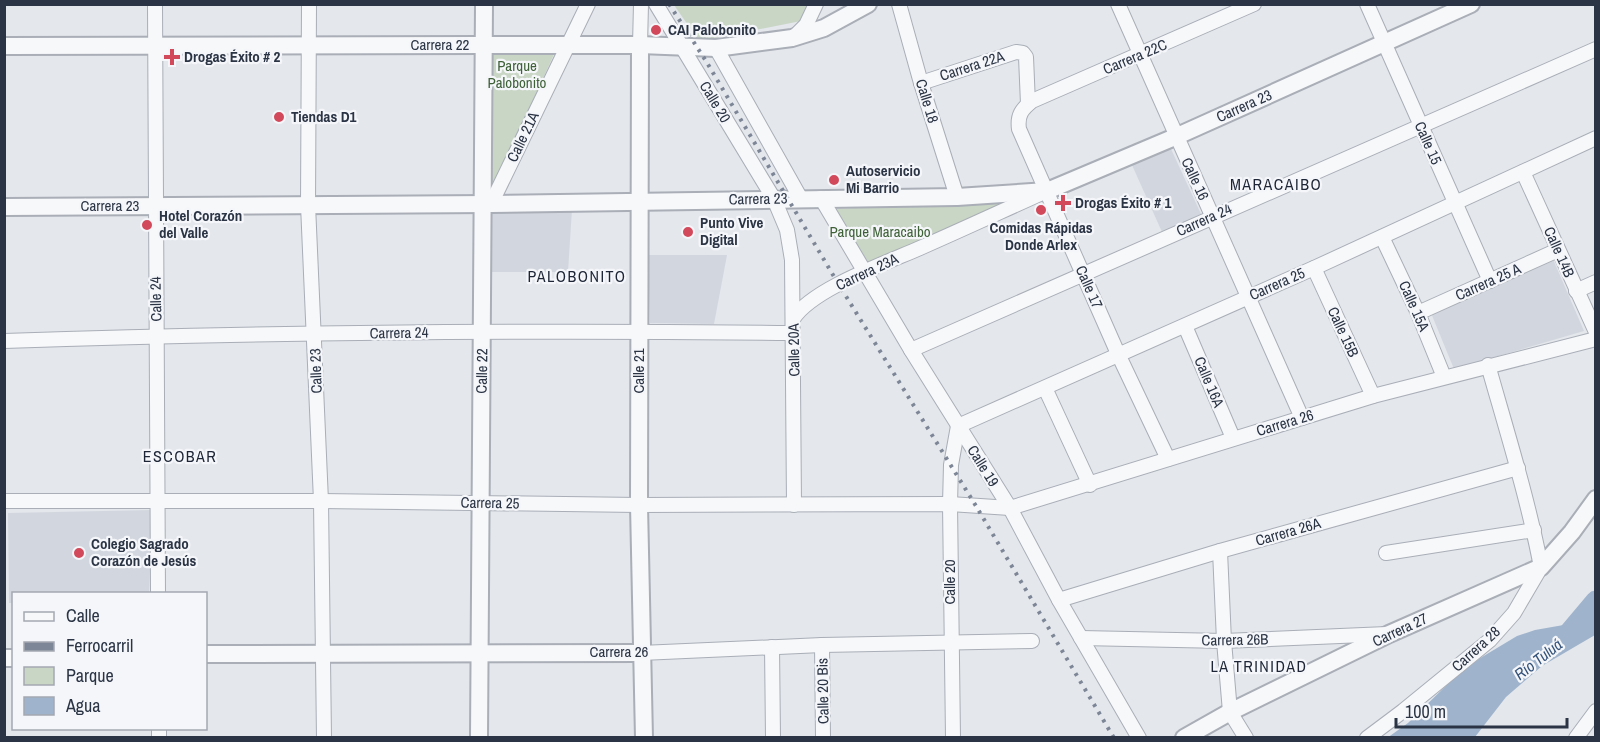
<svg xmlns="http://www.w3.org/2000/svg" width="1600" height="742" font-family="'Archivo Narrow',sans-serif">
<rect width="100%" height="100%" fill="#e4e7ec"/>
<g fill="#d2d6de">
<polygon points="1171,149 1201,214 1162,232 1132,165"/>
<polygon points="572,209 568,272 492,272 492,213"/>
<polygon points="648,255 727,255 714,324 650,323"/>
<polygon points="1552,257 1584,331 1454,369 1431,313"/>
<polygon points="152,510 149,593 14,594 13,603 9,603 8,513"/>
</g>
<g fill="#c9d6c5">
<polygon points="674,5 807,5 801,21 699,41"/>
<polygon points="493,50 556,50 491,192"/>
<polygon points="1011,200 869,265 836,209"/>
</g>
<polygon fill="#9fb4cc" points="1595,605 1595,635 1542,666 1506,697 1475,737 1387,738 1408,723 1460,672 1482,657 1517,636 1535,630 1575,623"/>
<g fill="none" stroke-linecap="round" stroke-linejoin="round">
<polyline stroke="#9fb4cc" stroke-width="21" points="1564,639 1596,601"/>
<g stroke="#a9aeb7" stroke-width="16">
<g id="minor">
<polyline points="155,4 158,594"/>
<polyline points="309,4 308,205 321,501 324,738"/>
<polyline points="656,4 774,199 787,230 792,260 794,505"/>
<polyline points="899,4 921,83 957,197"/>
<polyline points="1118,4 1302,418"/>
<polyline points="1367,4 1490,281"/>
<polyline points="794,37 806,25 816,4"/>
<polyline points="640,45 641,4"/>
<polyline points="716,48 801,199"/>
<polyline points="921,83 1016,52 1023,53 1026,57 1028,104"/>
<polyline points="1523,172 1596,332"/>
<polyline points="821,198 911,350 1010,508 1059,600 1139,738"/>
<polyline points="491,204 588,4"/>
<polyline points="1382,237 1418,313 1444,377"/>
<polyline points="1314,268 1373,396"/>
<polyline points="1576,291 1596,282"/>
<polyline points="1418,313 1558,250"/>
<path d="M793,319C812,289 886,263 920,248C961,230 1002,211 1042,193"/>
<polyline points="1185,326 1233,438"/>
<path d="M4,341C267,332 530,330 793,333"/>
<polyline points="911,350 1596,49"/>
<polyline points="1045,388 1090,485"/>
<path d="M1168,459L1119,356L1019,129C1017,115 1022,109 1032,101L1254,4"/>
<polyline points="4,501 321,501 639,505 950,504 1010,508 1373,396 1596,339"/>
<polyline points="1220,551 1224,641 1230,712 1246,738"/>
<polyline points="1386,553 1534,530"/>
<polyline points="1059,600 1220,551 1518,468"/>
<polyline points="1081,638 1224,641 1387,634"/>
<polyline points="822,645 823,738"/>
<polyline points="772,647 773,738"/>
<polyline points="641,653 822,645 1032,641"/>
<polyline points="159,728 159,738"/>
<polyline points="953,738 950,504 951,465 958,426 1314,268 1596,138"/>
<path d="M1367,738L1403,711L1490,640L1514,613L1541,567C1528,499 1507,432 1488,365"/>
<polyline points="1576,738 1596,711"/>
</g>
</g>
<g stroke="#a9aeb7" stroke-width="20">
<g id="tertiary">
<polyline points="640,45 639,505 644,738"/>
<polyline points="4,46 484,45 640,45 716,48 792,38 824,28 868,4"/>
<polyline points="4,207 491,204 957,197 1047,191 1175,137 1471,4"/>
<polyline points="206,654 641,653"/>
<polyline points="4,658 14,658"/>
<polyline points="479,738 484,4"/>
<polyline points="1184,738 1230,712 1389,634 1541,567 1572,532 1596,499"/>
</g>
</g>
<use href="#minor" stroke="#f7f8fa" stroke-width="14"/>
<use href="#tertiary" stroke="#f7f8fa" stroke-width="16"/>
<polyline stroke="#7d8696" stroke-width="4" stroke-dasharray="3 6" stroke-linecap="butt" points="669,4 706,61 839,285 976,506 1114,738"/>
</g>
<g fill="#d1495b" stroke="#f4f6f9" stroke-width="2">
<circle cx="656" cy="30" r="6"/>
<path d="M169 48h6v6h6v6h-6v6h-6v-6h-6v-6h6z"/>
<circle cx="279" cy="117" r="6"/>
<circle cx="834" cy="180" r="6"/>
<path d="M1060 194h6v6h6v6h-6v6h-6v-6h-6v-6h6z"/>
<circle cx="1041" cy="210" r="6"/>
<circle cx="147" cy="225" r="6"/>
<circle cx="688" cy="232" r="6"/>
<circle cx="79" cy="553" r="6"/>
</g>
<g text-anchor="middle" stroke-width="4.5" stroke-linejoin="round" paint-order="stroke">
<g font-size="15" font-weight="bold" fill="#2b3445" stroke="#f4f6f9" text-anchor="start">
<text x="668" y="35">CAI Palobonito</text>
<text x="184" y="62">Drogas Éxito # 2</text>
<text x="291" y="122">Tiendas D1</text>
<text x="846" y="176">Autoservicio<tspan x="846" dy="17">Mi Barrio</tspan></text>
<text x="1075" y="208">Drogas Éxito # 1</text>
<text x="159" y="221">Hotel Corazón<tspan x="159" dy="17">del Valle</tspan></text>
<text x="700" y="228">Punto Vive<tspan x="700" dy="17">Digital</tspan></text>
<text x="1041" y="233" text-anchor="middle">Comidas Rápidas<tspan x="1041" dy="17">Donde Arlex</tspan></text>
<text x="91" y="549">Colegio Sagrado<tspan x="91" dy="17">Corazón de Jesús</tspan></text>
</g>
<g font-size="15" fill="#2b3445" stroke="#f4f6f9">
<text x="440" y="50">Carrera 22</text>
<text transform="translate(1135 57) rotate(-23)" y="5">Carrera 22C</text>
<text transform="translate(972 66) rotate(-18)" y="5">Carrera 22A</text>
<text transform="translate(927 101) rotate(73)" y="5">Calle 18</text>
<text transform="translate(715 102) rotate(59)" y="5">Calle 20</text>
<text transform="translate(1244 106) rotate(-24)" y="5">Carrera 23</text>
<text transform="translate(523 137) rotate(-64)" y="5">Calle 21A</text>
<text transform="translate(1428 143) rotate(66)" y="5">Calle 15</text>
<text transform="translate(1195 179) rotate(65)" y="5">Calle 16</text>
<text transform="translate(758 199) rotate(-1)" y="5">Carrera 23</text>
<text x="110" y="211">Carrera 23</text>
<text transform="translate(1204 220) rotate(-24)" y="5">Carrera 24</text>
<text transform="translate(1559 252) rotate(66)" y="5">Calle 14B</text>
<text transform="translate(867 272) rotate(-25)" y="5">Carrera 23A</text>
<text transform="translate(1488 282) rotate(-24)" y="5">Carrera 25 A</text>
<text transform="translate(1277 284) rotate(-24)" y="5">Carrera 25</text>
<text transform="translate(1089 287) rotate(66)" y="5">Calle 17</text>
<text transform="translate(156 299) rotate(-91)" y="5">Calle 24</text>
<text transform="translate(1414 306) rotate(66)" y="5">Calle 15A</text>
<text transform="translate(1343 332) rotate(65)" y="5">Calle 15B</text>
<text transform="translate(399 333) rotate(-1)" y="5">Carrera 24</text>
<text transform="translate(794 350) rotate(-91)" y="5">Calle 20A</text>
<text transform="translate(316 371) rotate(-92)" y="5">Calle 23</text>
<text transform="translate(482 371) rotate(-89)" y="5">Calle 22</text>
<text transform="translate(639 371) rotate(-90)" y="5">Calle 21</text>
<text transform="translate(1209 382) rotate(67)" y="5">Calle 16A</text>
<text transform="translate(1285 423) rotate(-17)" y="5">Carrera 26</text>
<text transform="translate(983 466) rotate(58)" y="5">Calle 19</text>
<text transform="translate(490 503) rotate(1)" y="5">Carrera 25</text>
<text transform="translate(1288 532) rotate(-16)" y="5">Carrera 26A</text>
<text transform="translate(950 582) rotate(-90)" y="5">Calle 20</text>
<text transform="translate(1400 630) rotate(-25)" y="5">Carrera 27</text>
<text transform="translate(1235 640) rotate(-1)" y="5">Carrera 26B</text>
<text transform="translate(1476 649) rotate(-42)" y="5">Carrera 28</text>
<text x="619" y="657">Carrera 26</text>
<text transform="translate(823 691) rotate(-91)" y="5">Calle 20 Bis</text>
</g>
<g font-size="15" fill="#3f6138" stroke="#f4f6f9">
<text x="517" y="71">Parque<tspan x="517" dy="17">Palobonito</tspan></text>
<text x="880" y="237">Parque Maracaibo</text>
</g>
<g font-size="16" letter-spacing="1.5" fill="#1d2536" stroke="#f4f6f9">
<text x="1276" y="190">MARACAIBO</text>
<text x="577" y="282">PALOBONITO</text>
<text x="180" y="462">ESCOBAR</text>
<text x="1259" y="672">LA TRINIDAD</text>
</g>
<g font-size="16" font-style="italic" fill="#34527a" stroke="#f4f6f9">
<text transform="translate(1538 659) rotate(-38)" y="6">Río Tuluá</text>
</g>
</g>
<rect width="1600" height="742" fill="none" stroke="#2b3445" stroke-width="12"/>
<rect x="12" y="592" width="195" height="138" fill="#f4f6f9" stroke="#a4a8b1" stroke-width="1.5"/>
<rect x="24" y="612" width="30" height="9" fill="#f7f8fa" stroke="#a4a8b1" stroke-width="1.5"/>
<text x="66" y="622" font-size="18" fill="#2b3445">Calle</text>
<rect x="24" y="642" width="30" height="9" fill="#7d8696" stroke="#a4a8b1" stroke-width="1.5"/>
<text x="66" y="652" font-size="18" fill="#2b3445">Ferrocarril</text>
<rect x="24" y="667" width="30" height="18" fill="#c9d6c5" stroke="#a4a8b1" stroke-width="1.5"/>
<text x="66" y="682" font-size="18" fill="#2b3445">Parque</text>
<rect x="24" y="697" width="30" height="18" fill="#9fb4cc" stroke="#a4a8b1" stroke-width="1.5"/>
<text x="66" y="712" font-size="18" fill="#2b3445">Agua</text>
<path d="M1396 718v9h171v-9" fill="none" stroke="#2b3445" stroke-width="3"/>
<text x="1405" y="718" font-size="18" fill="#2b3445" stroke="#f4f6f9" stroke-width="4.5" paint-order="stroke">100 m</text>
</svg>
